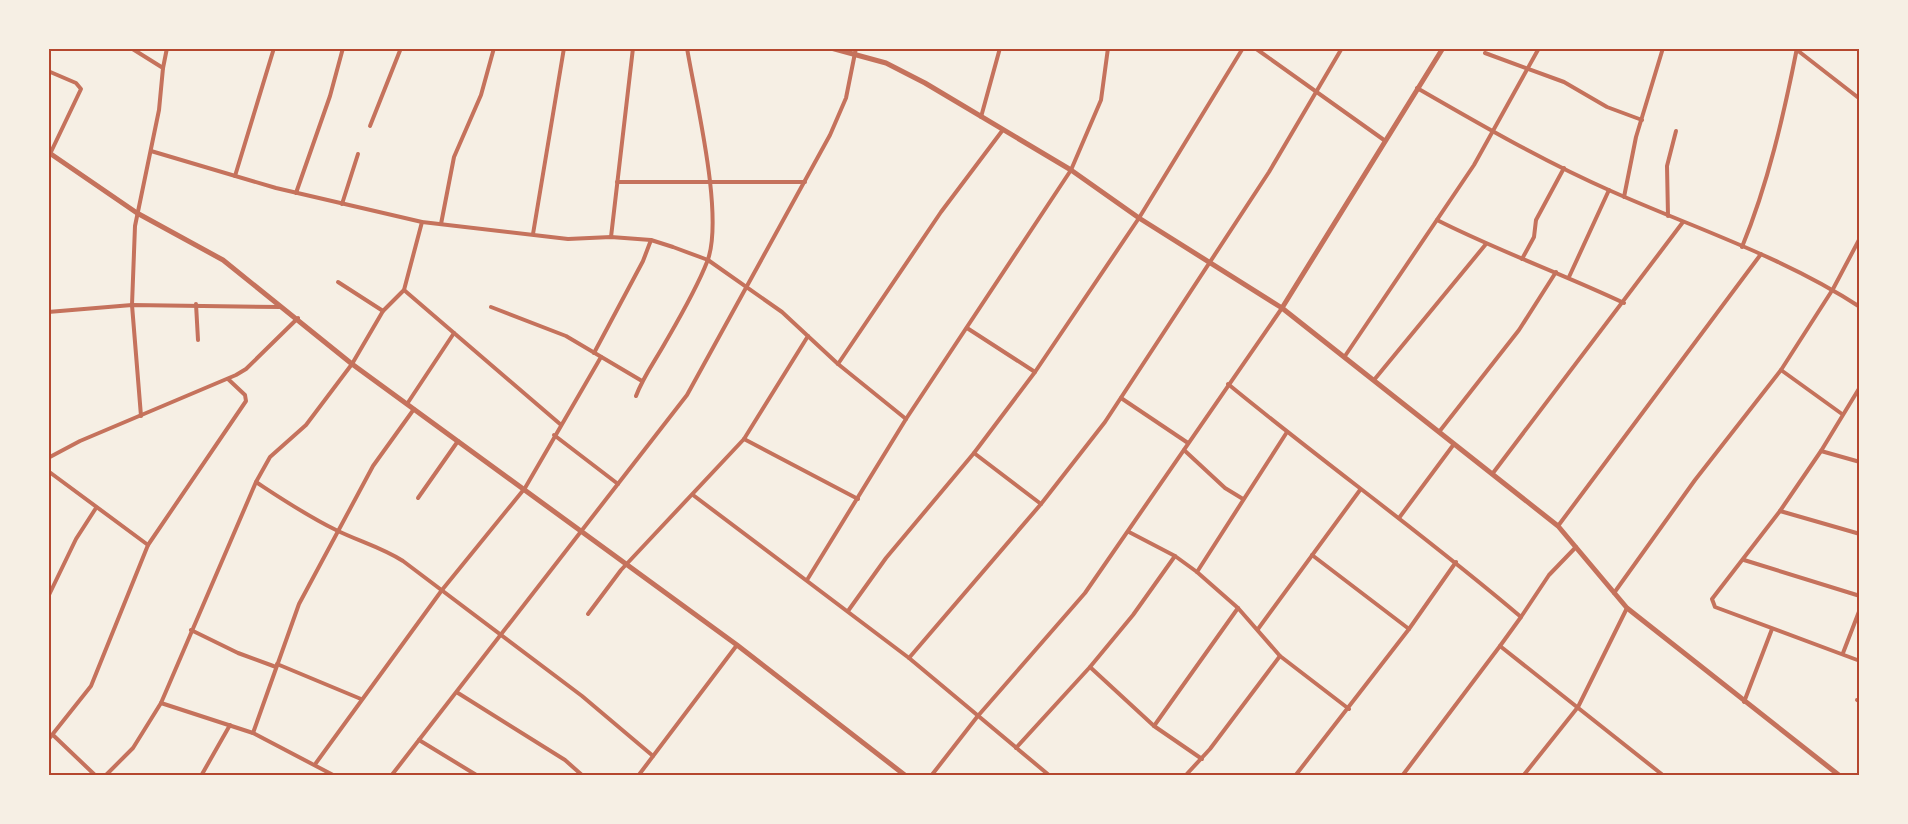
<svg xmlns="http://www.w3.org/2000/svg" width="1908" height="824" font-family="'Roboto Serif',serif">
<rect width="100%" height="100%" fill="#f6efe4"/>
<g fill="none" stroke-linecap="round" stroke-linejoin="round">
<g stroke="#c5725c" stroke-width="4">
<polyline points="131,48 163,68 159,110 135,226 132,305 141,416"/>
<polyline points="1255,48 1384,140"/>
<polyline points="1797,50 1860,99"/>
<polyline points="1485,53 1564,82 1607,107 1642,120"/>
<polyline points="163,68 167,48"/>
<polyline points="48,71 76,83 81,89 50,154"/>
<path d="M1417,88C1481,125 1545,162 1611,191C1694,228 1784,257 1860,307"/>
<polyline points="981,117 1000,48"/>
<polyline points="370,126 401,48"/>
<polyline points="151,151 276,188 422,222 568,239 611,237 651,240 673,247 708,260 782,312 838,364 906,419"/>
<polyline points="235,176 274,48"/>
<polyline points="617,182 805,182"/>
<polyline points="296,193 330,96 343,48"/>
<polyline points="1624,197 1636,137 1663,48"/>
<polyline points="342,204 358,154"/>
<polyline points="1668,216 1667,166 1676,131"/>
<path d="M1437,220C1498,251 1563,274 1624,303"/>
<polyline points="441,224 454,157 481,95 494,48"/>
<polyline points="533,234 564,48"/>
<polyline points="611,237 633,48"/>
<path d="M1742,247C1768,184 1784,114 1797,48"/>
<polyline points="1522,259 1534,237 1536,220 1564,168"/>
<polyline points="1569,277 1609,190"/>
<polyline points="338,282 383,311"/>
<polyline points="404,290 560,424"/>
<polyline points="196,304 198,340"/>
<polyline points="491,307 566,336 642,381"/>
<polyline points="48,312 132,305 281,307"/>
<polyline points="967,328 1035,372"/>
<polyline points="594,353 643,261 651,240"/>
<polyline points="1345,356 1474,165 1539,48"/>
<polyline points="838,364 941,212 1002,131"/>
<polyline points="1781,370 1842,414"/>
<polyline points="1374,380 1486,244"/>
<path d="M1228,384C1324,463 1426,536 1521,617L1500,646L1664,776"/>
<polyline points="1860,387 1821,451 1780,511 1712,599 1715,607 1860,661"/>
<path d="M636,396C643,377 655,361 665,343C680,317 696,290 707,262C725,218 695,97 687,48"/>
<polyline points="1121,398 1188,443"/>
<polyline points="407,404 454,333"/>
<polyline points="1439,432 1519,330 1556,272"/>
<polyline points="554,435 618,484"/>
<polyline points="744,439 858,499"/>
<polyline points="1184,450 1225,488 1243,499"/>
<polyline points="1821,451 1860,462"/>
<polyline points="974,453 1041,504"/>
<polyline points="48,458 80,441 236,375 246,369 298,318"/>
<polyline points="48,471 148,545"/>
<polyline points="1493,473 1683,222"/>
<path d="M256,482C282,499 307,516 336,530C358,541 381,547 403,561L582,696L653,756"/>
<polyline points="693,495 909,658 1050,776"/>
<polyline points="418,498 458,441"/>
<polyline points="1780,511 1860,534"/>
<polyline points="1399,518 1454,444"/>
<polyline points="1558,526 1761,254"/>
<polyline points="1129,532 1175,556 1197,572 1238,608 1280,656 1349,709"/>
<polyline points="1312,555 1409,629"/>
<polyline points="1744,560 1860,596"/>
<polyline points="1197,572 1287,432"/>
<polyline points="807,580 906,419 1071,170 1101,100 1108,48"/>
<polyline points="1614,593 1695,480 1781,370 1833,289 1860,238"/>
<polyline points="48,597 76,539 96,508"/>
<polyline points="848,611 886,558 974,453 1035,372 1139,218 1243,48"/>
<polyline points="588,614 621,570 744,439 808,336"/>
<polyline points="1521,617 1549,575 1576,547"/>
<polyline points="1258,629 1360,490"/>
<polyline points="191,630 238,653 276,667"/>
<polyline points="1843,653 1860,609"/>
<polyline points="909,658 1041,504 1105,422 1269,172 1342,48"/>
<polyline points="277,664 361,699"/>
<polyline points="1090,667 1154,726 1202,759"/>
<polyline points="458,693 565,760 583,776"/>
<polyline points="1857,700 1860,701"/>
<polyline points="1744,702 1772,629"/>
<polyline points="161,703 253,733 335,776"/>
<polyline points="1154,726 1238,608"/>
<polyline points="253,733 299,604 373,466 414,409"/>
<polyline points="53,735 96,776"/>
<polyline points="48,740 91,686 148,545 246,401 245,395 228,379"/>
<polyline points="419,740 478,776"/>
<polyline points="1016,748 1090,667 1133,615 1175,556"/>
<polyline points="316,763 442,590 525,488 601,357"/>
<polyline points="105,776 133,748 161,703 256,482 270,457 306,425 352,364 383,311 404,290 422,222"/>
<polyline points="201,776 230,725"/>
<polyline points="391,776 687,395 830,135 846,98 856,48"/>
<polyline points="638,776 737,645"/>
<polyline points="931,776 977,717 1085,593 1282,308"/>
<polyline points="1185,776 1210,749 1280,656"/>
<polyline points="1295,776 1409,629 1456,562"/>
<polyline points="1402,776 1500,646"/>
<polyline points="1523,776 1578,707 1627,608"/>
</g>
<g stroke="#c5725c" stroke-width="5">
<polyline points="831,48 886,63 925,83 1071,170 1139,218 1282,308 1558,526 1627,608 1840,776"/>
<polyline points="48,152 137,213 223,260 352,364 737,645 906,776"/>
<polyline points="1282,308 1443,48"/>
</g>
</g>
<rect width="1908" height="824" fill="none" stroke="#f6efe4" stroke-width="99"/>
<rect x="50" y="50" width="1808" height="724" fill="none" stroke="#b5482f" stroke-width="2"/>
</svg>
